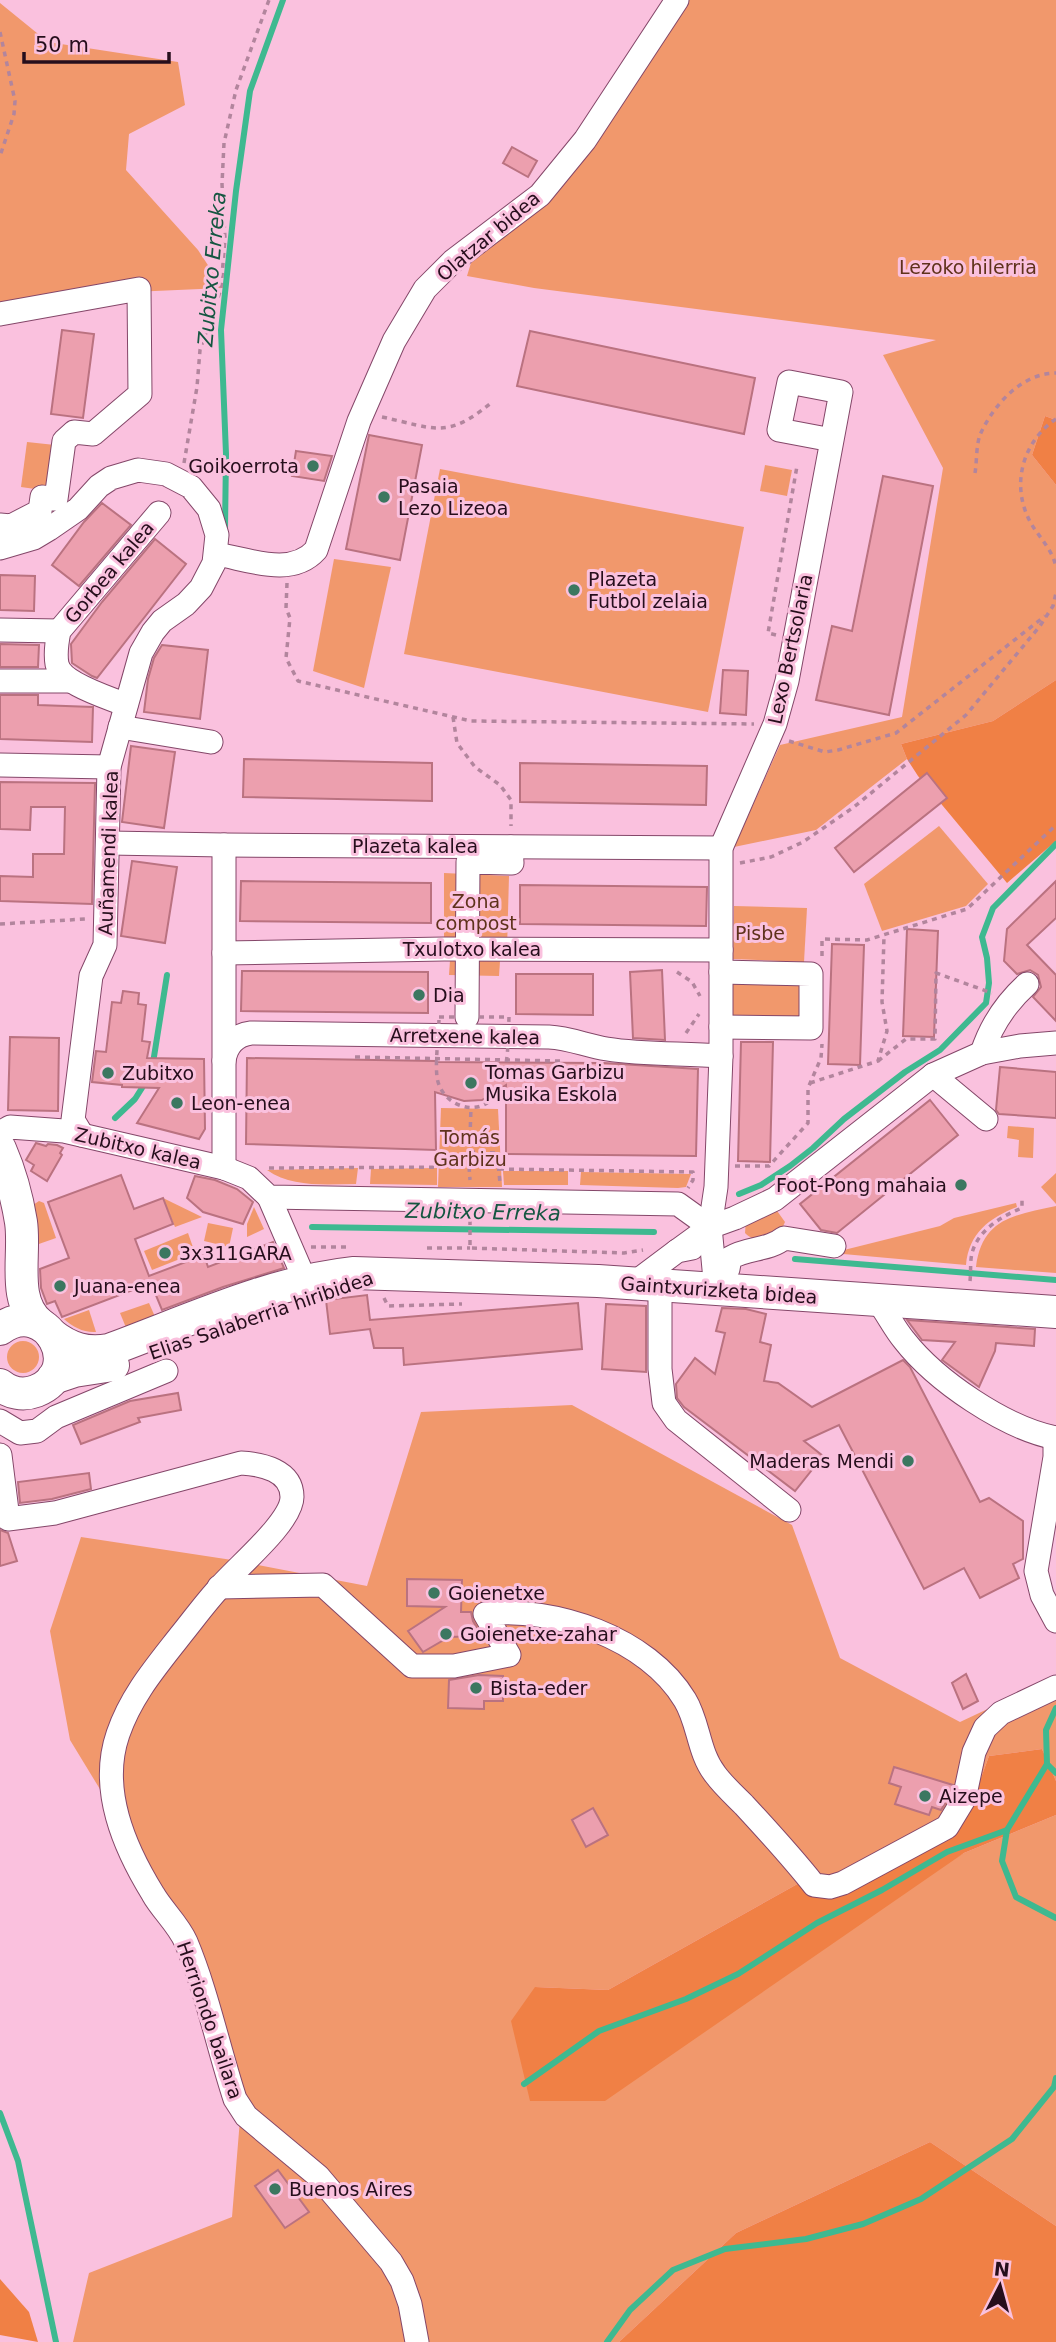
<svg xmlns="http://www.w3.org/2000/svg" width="1056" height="2342" font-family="'DejaVu Sans',sans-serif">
<rect width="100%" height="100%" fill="#fac1de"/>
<g fill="#f1986c">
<polygon points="667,0 1056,0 1056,420 1045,416 1032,455 1056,485 1056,680 993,721 901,744 907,759 816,830 734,847 780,745 902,717 943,468 883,355 936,340 534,288 467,276 474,253 535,193 654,35"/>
<polygon points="0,3 48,42 178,62 185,105 129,134 126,170 198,250 223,288 132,292 0,309"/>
<polygon points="27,442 55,445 49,491 21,487"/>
<polygon points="765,465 792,470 787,496 760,491"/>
<polygon points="440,469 744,527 708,712 404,654"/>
<polygon points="334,559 391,567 364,688 313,671"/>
<polygon points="939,826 988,884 966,906 882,931 864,884"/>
<polygon points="444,873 509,876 507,949 444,949"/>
<polygon points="734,906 807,908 804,962 733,959"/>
<polygon points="450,960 500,961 499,976 449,975"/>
<polygon points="733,977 807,978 807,1025 731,1024"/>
<polygon points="441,1108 498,1109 502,1187 438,1187"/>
<polygon points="1008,1126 1034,1128 1033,1158 1018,1157 1019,1140 1007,1138"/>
<path d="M358,1168L356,1184C326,1184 292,1188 267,1170Z"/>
<polygon points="437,1168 437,1185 370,1184 371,1169"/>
<polygon points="503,1171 568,1171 568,1185 504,1185"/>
<polygon points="581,1172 691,1174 686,1187 678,1188 580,1185"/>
<polygon points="1056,1173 1056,1204 1041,1187"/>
<polygon points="163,1198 202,1217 175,1227"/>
<polygon points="39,1201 44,1203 56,1238 36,1245 33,1205"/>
<path d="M1016,1203L1017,1207C989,1218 969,1233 966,1265L832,1253L940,1226L954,1218Z"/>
<path d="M1056,1206V1273L976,1267C982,1218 1015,1215 1056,1206Z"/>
<polygon points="254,1207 264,1229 247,1237 247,1224"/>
<path d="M775,1208L785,1222L779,1235C766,1238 754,1243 745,1233L746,1219Z"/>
<polygon points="208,1223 233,1228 229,1247 204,1241"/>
<polygon points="188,1233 195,1253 152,1270 144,1251"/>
<polygon points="149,1303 156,1319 127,1330 120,1313"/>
<path d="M89,1310L96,1332C84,1333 73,1327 64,1319Z"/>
<circle cx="23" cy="1357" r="16"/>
<polygon points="572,1405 792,1525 840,1658 960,1722 1056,1677 1056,1781 1042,1749 989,1756 967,1816 944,1839 830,1896 801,1882 608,1990 535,1987 530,2101 964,1853 1056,1815 1056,2226 930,2142 736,2233 619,2342 73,2342 89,2273 232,2217 241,2107 176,1914 70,1740 50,1631 81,1537 232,1560 367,1586 421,1412"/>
</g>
<g fill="#f08045">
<polygon points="1045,416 1056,420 1056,485 1032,455"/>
<polygon points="1056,680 1056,841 1007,883 918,776 907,759 901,744 993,721"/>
<polygon points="1042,1749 1056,1781 1056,1815 964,1853 605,2101 530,2101 511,2021 535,1987 608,1990 801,1882 830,1896 944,1839 967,1816 989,1756"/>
<polygon points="930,2142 1056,2226 1056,2342 619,2342 736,2233"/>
<polygon points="0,2279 29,2312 38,2342 0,2335"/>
</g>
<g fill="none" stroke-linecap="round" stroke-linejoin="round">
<g stroke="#3eb990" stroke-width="6">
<polyline points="225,529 226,454 221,330 236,191 250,91 283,0"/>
<polyline points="153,1063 167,975"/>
<polyline points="115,1118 135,1099 147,1080"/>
<polyline points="739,1194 761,1185 790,1166 813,1148 844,1119 905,1072 940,1050 986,1003 989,983 987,958 982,937 993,908 1056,844"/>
<polyline points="312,1227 654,1232"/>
<polyline points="795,1259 1056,1280"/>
<polyline points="1056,1708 1046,1730 1047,1764 1056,1773"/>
<polyline points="1047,1764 1007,1830 1002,1861 1016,1897 1056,1918"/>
<polyline points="524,2084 599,2031 686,1999 738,1974 817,1923 882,1890 947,1852 1007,1830"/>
<polyline points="0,2113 18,2161 56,2342"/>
<polyline points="607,2342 630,2310 673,2270 725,2249 806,2239 863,2224 921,2199 1012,2139 1054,2087 1056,2078"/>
</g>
</g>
<g fill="#ec9fae" stroke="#ba7280" stroke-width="2">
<polygon points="512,147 537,161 528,177 503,163"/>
<polygon points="62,330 94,334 83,418 51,414"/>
<polygon points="530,331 755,378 744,434 517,386"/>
<polygon points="369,435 422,445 400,560 346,549"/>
<polygon points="296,451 332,456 324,481 292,476"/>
<polygon points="883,476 933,486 889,715 816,700 832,626 852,631"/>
<polygon points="102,503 131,525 79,586 52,565 84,522"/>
<polygon points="155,539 186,564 97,678 92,676 72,663 71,644 102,602"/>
<polygon points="0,575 35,576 34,611 0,610"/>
<polygon points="0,644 39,645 38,667 0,667"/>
<polygon points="162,645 208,650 200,719 144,712 148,679 154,658"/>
<polygon points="723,670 748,671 746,715 720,713"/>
<polygon points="0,695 38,695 38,705 93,707 92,742 0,739"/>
<polygon points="131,746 175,752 164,828 122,822"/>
<polygon points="244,759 432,763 432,801 243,797"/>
<polygon points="520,763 707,766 706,805 520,802"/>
<polygon points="927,773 947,798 854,872 835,848"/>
<polygon points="0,782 95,783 92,904 0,901 0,876 33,877 33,854 64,854 65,807 31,807 30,830 0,829"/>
<polygon points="132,861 177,867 165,943 121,936"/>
<polygon points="241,881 431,883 431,923 240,921"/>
<polygon points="1056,881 1056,918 1027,945 1056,975 1056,1021 1033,997 1041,987 1038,975 1030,970 1017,974 1004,961 1007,929"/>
<polygon points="520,885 707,887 706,926 520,924"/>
<polygon points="907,929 938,931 934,1037 903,1036"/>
<polygon points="832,944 864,945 860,1065 828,1064"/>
<polygon points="662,970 665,1040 633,1038 630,972"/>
<polygon points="242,971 428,972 428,1013 241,1011"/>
<polygon points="516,974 593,974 593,1015 516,1014"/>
<polygon points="123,991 139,993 138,1004 146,1005 142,1041 150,1042 147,1058 204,1059 205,1129 199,1139 137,1123 159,1088 122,1087 122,1085 92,1082 96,1051 106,1052 112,1002 121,1003"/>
<polygon points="10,1037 59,1038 58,1111 8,1110"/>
<polygon points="741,1042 773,1042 770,1162 738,1161"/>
<polygon points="247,1058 436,1061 436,1062 604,1063 698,1069 696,1156 506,1154 506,1085 482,1100 464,1101 435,1092 436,1150 246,1144"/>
<polygon points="1000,1067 1056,1072 1056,1118 999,1114 996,1110"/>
<polygon points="930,1100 958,1135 837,1233 821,1230 800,1204"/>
<polygon points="36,1143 46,1146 48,1144 57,1145 63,1148 60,1153 62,1155 47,1181 31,1171 34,1165 26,1160"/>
<polygon points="121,1175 134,1209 163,1198 173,1224 135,1239 149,1276 204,1255 208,1267 273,1242 284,1268 223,1287 162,1310 151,1283 62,1317 55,1301 47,1304 41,1288 40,1269 69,1258 48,1202"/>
<polygon points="195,1176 215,1180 237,1189 253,1202 243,1224 203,1212 187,1198"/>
<polygon points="367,1295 370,1320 578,1303 582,1349 404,1365 403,1348 374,1348 370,1329 330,1334 326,1300"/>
<polygon points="606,1304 646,1306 646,1372 602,1369"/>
<polygon points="722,1308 746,1309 766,1314 760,1342 771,1345 764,1381 778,1383 812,1407 903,1360 910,1367 980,1502 989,1498 1023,1521 1023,1559 1013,1564 1019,1578 980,1598 964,1568 924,1589 839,1425 804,1441 823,1456 795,1491 684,1407 677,1398 676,1384 695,1358 715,1374 725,1333 716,1331"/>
<polygon points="907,1320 1035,1329 1034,1346 996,1343 995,1351 979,1387 942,1360 955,1342 922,1340"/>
<polygon points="178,1393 181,1410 138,1418 140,1422 81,1444 73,1425 130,1401"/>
<polygon points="89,1473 91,1489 52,1499 20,1503 18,1482"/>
<polygon points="0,1530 8,1533 17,1561 0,1566"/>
<polygon points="407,1579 462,1580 461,1612 471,1612 473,1621 482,1636 449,1637 423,1652 408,1631 445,1607 407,1606"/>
<polygon points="966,1674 978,1701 963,1709 952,1683"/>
<polygon points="479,1675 503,1676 503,1701 484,1701 484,1709 448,1708 449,1680"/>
<polygon points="894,1767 953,1785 951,1794 941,1810 932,1807 929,1815 895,1804 901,1787 889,1783"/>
<polygon points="593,1808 608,1835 586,1847 572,1820"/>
<polygon points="278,2170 309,2212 285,2228 255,2186"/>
</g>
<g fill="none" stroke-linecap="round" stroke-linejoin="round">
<g stroke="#844769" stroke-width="25">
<g id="street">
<polyline points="0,314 139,289 140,394 93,434 74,432 64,441 56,499 42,497 40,511 11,526 0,525"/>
<polyline points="0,548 34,538 49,529 78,509 99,486 111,478 138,470 166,474 191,487 209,509 217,535 214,563 201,588 186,604 162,621 153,632 141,653 109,767 105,945 91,976 73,1120 82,1135"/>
<path d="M216,554C248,559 291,578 316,550L359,421L394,341L425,289L453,261L540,195L585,140L677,0"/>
<polyline points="0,630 59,631"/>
<polyline points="0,681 69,681"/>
<path d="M126,705C108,697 61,684 57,664C55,653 57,641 59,631L159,513"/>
<polyline points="120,727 211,742"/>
<polyline points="0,765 109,767"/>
<polyline points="109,843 224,845 721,848"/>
<polyline points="224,845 224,1168"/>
<polyline points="224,953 444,949 721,950"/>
<polyline points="467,1017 468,862 512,863 511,847"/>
<polyline points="721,1027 811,1028 811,974 721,972"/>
<path d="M982,1053C991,1025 1005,1004 1027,984"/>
<path d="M224,1061C226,1045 235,1035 251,1033L549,1037C570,1038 587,1046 607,1049C644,1055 683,1053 721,1056"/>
<polyline points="933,1075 986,1119"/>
<polyline points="0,1133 10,1127 64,1131 224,1168 249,1178 269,1197 678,1204 710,1227"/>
<polyline points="269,1197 304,1278 319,1286"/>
<polyline points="677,1251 710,1227 735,1218 775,1199 933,1075 982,1053 1020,1046 1056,1043"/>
<path d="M715,1266L728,1269L730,1258C748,1247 768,1251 784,1238L834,1246"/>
<polyline points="633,1284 677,1251 692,1248"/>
<polyline points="660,1286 660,1369 664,1403 676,1420 789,1510"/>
<polyline points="716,1290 710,1227 716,1187 721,1056 721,848 775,724 787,681 841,392 789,382 779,430 832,440"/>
<path d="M877,1300C887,1313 894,1328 904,1340C936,1381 1005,1428 1056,1438"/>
<polyline points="0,1421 20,1433 37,1431 56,1417 166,1371"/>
<polyline points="1055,1438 1055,1457 1036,1571 1042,1595 1056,1621"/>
<path d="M0,1455L8,1519L55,1513L241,1463C261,1464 292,1470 292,1497C292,1522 237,1567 220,1587C206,1602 193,1620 180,1636C155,1668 131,1696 118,1734C99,1789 124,1847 153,1894C162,1910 178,1924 186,1942C207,1992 218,2047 235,2099L246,2116L318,2176L391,2262L402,2281L410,2304L417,2342"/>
<path d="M219,1587L323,1585L412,1666H454L509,1655L485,1614C554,1606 648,1638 685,1700C699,1723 698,1752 715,1774C723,1785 734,1795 744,1805C768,1831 792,1857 814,1885L830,1887L843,1883L947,1827L964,1799L974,1752L985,1728L1001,1713L1056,1687"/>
</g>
</g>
<g stroke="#844769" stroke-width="34">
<g id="secondary">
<path d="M0,1149C10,1172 17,1197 21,1222C26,1255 11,1301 40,1324"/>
<path d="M0,1329C47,1295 87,1371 36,1391C23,1396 10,1393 0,1385"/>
<path d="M52,1335C70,1349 87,1354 109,1350C188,1321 270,1282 354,1273L598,1281L1056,1312"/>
<polyline points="53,1378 74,1371 113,1365"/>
</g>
</g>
<g stroke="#b2859d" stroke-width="3.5" stroke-dasharray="5 5" stroke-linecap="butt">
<polyline points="0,32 15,101 14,114 0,156"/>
<path d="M382,417C434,428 446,440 491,403"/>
<path d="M1056,419C1021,443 1010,488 1032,525C1040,538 1054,552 1056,568"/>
<polyline points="184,463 197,387 200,350 221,289 225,238 222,184 224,143 236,90 269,0"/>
<path d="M975,473C977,461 976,446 980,435C993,405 1022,373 1056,373"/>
<polyline points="287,583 286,608 290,618 286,658 298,681 471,721 754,724"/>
<polyline points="776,635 768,633 797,466"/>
<polyline points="453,717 457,743 475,767 500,785 511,800 511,826"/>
<polyline points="789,741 825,752 838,750 896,733 1045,616"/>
<polyline points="740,863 771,857 803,842 854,807 966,715 1040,626 1053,606 1056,593"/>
<polyline points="0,924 85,919"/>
<polyline points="822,956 822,939 867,940 967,909 1056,825"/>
<polyline points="677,972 692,982 700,996"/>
<path d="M439,1017H509C508,1039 509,1072 497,1092C482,1120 441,1107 437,1077C435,1059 439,1035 439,1017Z"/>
<polyline points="686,1033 699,1014"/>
<polyline points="355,1057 561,1061"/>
<polyline points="878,1061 906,1039 935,1039 936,973 992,993"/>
<polyline points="810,1083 878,1061 887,1031 882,1002 884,936"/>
<polyline points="470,1152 497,1153 500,1183"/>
<polyline points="735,1166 769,1166 808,1123 808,1088 821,1058 822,1044"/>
<polyline points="469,1167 471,1107"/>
<polyline points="269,1168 469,1167 470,1180"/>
<polyline points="499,1169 693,1172 693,1180 688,1188"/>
<polyline points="470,1220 470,1248 624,1253 643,1250"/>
<polyline points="311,1247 346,1247"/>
<polyline points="427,1248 470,1248"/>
<path d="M970,1281C971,1272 970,1261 972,1253C978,1230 1002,1216 1022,1208V1200"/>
<polyline points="384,1298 388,1306 462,1304"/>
</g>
<use href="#street" stroke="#fff" stroke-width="23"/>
<use href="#secondary" stroke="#fff" stroke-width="32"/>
</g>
<g fill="#3c7760" stroke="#fac1de" stroke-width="2.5">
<circle cx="313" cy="466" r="7"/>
<circle cx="384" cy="497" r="7"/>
<circle cx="574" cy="590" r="7"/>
<circle cx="419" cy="995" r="7"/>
<circle cx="108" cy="1073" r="7"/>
<circle cx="471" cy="1083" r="7"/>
<circle cx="177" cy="1103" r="7"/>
<circle cx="961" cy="1185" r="7"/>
<circle cx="165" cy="1253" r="7"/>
<circle cx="60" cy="1286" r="7"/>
<circle cx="908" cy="1461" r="7"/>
<circle cx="434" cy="1593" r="7"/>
<circle cx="446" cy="1634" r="7"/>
<circle cx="476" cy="1688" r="7"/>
<circle cx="925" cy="1796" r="7"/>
<circle cx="275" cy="2189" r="7"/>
</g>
<g text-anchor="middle" stroke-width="6" stroke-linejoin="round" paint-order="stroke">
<g font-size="19" fill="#260e1c" stroke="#fac1de">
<text transform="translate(488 236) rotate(-40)" y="7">Olatzar bidea</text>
<text transform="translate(109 572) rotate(-50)" y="7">Gorbea kalea</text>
<text transform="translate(790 649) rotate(-78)" y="7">Lexo Bertsolaria</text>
<text x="415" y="853">Plazeta kalea</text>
<text transform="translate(108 853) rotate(-88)" y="7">Auñamendi kalea</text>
<text x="472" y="956">Txulotxo kalea</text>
<text transform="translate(465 1036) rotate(1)" y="7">Arretxene kalea</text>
<text transform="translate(138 1148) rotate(13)" y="7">Zubitxo kalea</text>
<text transform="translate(719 1290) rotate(4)" y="7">Gaintxurizketa bidea</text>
<text transform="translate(261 1315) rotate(-19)" y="7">Elias Salaberria hiribidea</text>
<text transform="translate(210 2020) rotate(71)" y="7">Herriondo bailara</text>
</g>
<g font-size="19" fill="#5f321b" stroke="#fac1de">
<text x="968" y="274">Lezoko hilerria</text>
<text x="476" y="908">Zona<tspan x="476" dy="22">compost</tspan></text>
<text x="760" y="940">Pisbe</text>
<text x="470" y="1144">Tomás<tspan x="470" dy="22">Garbizu</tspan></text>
</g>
<g font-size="19" fill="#260e1c" stroke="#fac1de" text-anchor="start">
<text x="299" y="473" text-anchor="end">Goikoerrota</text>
<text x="398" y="493">Pasaia<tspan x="398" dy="22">Lezo Lizeoa</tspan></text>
<text x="588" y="586">Plazeta<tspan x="588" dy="22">Futbol zelaia</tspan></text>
<text x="433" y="1002">Dia</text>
<text x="485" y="1079">Tomas Garbizu<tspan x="485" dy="22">Musika Eskola</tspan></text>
<text x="122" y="1080">Zubitxo</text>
<text x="191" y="1110">Leon-enea</text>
<text x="947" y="1192" text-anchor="end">Foot-Pong mahaia</text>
<text x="179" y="1260">3x311GARA</text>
<text x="74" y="1293">Juana-enea</text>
<text x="894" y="1468" text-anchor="end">Maderas Mendi</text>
<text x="448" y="1600">Goienetxe</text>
<text x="460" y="1641">Goienetxe-zahar</text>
<text x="490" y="1695">Bista-eder</text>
<text x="939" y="1803">Aizepe</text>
<text x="289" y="2196">Buenos Aires</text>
</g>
<g font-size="21" font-style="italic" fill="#155641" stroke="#fac1de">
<text transform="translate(212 269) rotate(-85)" y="7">Zubitxo Erreka</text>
<text transform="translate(483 1212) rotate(1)" y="7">Zubitxo Erreka</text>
</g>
</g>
<g transform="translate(1000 2286) rotate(6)" stroke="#fac1de" stroke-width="5" paint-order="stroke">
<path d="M0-5L12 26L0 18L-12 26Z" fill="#260e1c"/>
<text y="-10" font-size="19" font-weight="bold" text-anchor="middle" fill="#260e1c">N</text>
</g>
<path d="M24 52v10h145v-10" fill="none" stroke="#260e1c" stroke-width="3.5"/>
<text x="35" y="52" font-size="21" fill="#260e1c" stroke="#fac1de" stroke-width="5" paint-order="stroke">50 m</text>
</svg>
